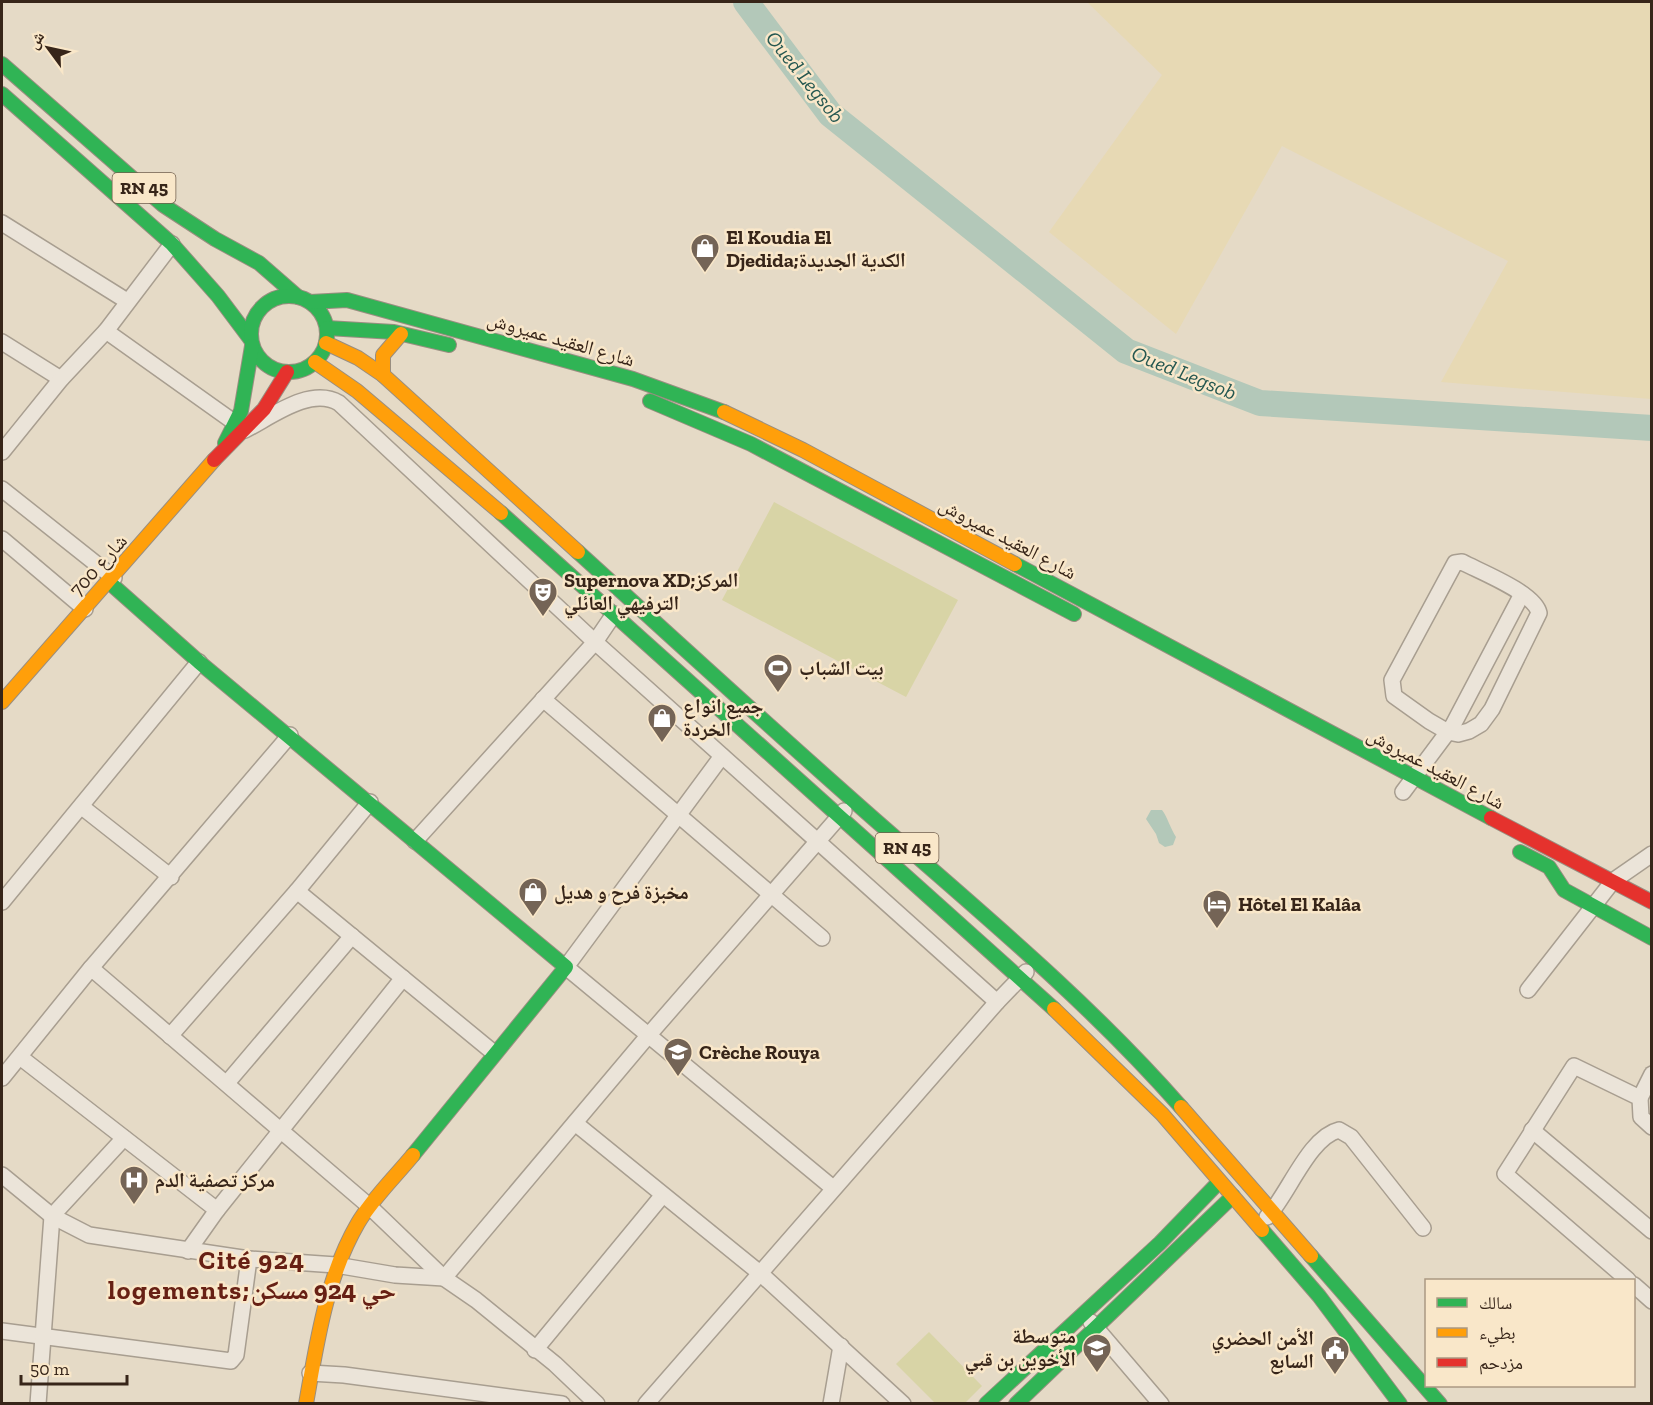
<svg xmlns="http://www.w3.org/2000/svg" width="1653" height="1405" font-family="'Zilla Slab','Noto Naskh Arabic',serif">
<rect width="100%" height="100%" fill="#e5dac6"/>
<polygon fill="#e7d9b4" points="1087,2 1651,2 1651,399 1441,382 1508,261 1282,146 1176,334 1049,232 1162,75"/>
<g fill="#d8d4a6">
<polygon points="774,502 958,600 906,697 722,600"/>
<polygon points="929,1332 982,1386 965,1403 935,1403 896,1364"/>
</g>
<path fill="#b3c8b9" d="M1151,810H1162C1168,818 1170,828 1176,837L1173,845L1165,847L1159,843L1156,834L1146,819Z"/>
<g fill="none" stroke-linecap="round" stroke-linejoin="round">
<polyline stroke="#b3c8b9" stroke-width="26" points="746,2 830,114 1126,351 1260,403 1652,428"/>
<g stroke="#a89e90" stroke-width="18">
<g id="street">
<polyline points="2,223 127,301"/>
<path d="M106,331L245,430C271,417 310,386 339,403L595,642L997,1002"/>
<polyline points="2,342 61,379"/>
<polyline points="2,452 61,379 106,331 172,244"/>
<polyline points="2,489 114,578"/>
<polyline points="2,539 85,609"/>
<path d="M1462,562C1481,572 1535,593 1539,613L1492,709L1481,724L1469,731L1458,734L1448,732L1429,721L1394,696L1392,680L1455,563Z"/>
<polyline points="543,699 822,938"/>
<polyline points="722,756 566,967 833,1188"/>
<polyline points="1403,792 1453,725 1522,594"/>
<polyline points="82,807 171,877"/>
<polyline points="415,841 595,642 614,614"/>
<polyline points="297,891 494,1053"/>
<polyline points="2,902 199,662"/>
<polyline points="91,968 290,735"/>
<polyline points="1528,990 1613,881 1652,854"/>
<polyline points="170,1036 297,891 370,802"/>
<polyline points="20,1057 217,1210 188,1251"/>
<polyline points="2,1078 91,968 369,1206 444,1278 476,1300 555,1364 597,1404"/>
<polyline points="227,1083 352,936"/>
<polyline points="1640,1098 1652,1074"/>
<polyline points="575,1123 761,1274 903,1404"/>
<polyline points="1532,1130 1652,1231"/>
<polyline points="2,1175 52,1216 89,1235 249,1259 336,1265 395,1275 444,1278 647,1037 844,811"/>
<polyline points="217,1210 403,978"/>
<path d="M1267,1217C1288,1195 1309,1137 1339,1130L1351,1137L1423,1228"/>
<polyline points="1628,1280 1505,1174 1574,1066 1640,1098 1641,1117 1652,1127"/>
<polyline points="1634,1285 1652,1301"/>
<polyline points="1091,1322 1161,1404"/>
<polyline points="2,1331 231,1361 236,1355 249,1259"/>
<polyline points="535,1350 662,1196"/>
<polyline points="310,1373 344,1375 562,1404"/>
<polyline points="38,1404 52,1216 124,1138"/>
<polyline points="646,1404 997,1002 1026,972"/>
<polyline points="831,1404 841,1346"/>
</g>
</g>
<g stroke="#998e80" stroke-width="16">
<g id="fast">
<polyline points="2,64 163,205 215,239 259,263 298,297"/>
<polyline points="2,94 172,244 218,296 251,340"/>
<circle cx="289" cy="334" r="38"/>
<polyline points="310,302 347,300 633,379 724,412"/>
<polyline points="327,328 394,332 449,345"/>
<polyline points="650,401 751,444 1074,614"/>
<polyline points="225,443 241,411 252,346"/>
<polyline points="501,513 1054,1009"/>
<path d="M578,552C676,641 774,731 874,819C979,911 1088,1001 1181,1107"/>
<polyline points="1015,564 1491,818"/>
<polyline points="110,583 199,662 566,967 413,1155"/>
<polyline points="1520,852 1549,867 1564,890 1652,938"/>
<polyline points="1262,1230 1319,1296 1400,1404"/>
<polyline points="1311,1256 1440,1404"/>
<polyline points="986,1404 1160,1243 1219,1182"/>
<polyline points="1016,1404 1233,1196"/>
</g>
</g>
<g stroke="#998e80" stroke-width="16">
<g id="slow">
<polyline points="326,343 358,358 383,375 578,552"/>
<polyline points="315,362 357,391 501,513"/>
<polyline points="383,375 383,355 401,334"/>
<polyline points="724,412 803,450 1015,564"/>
<polyline points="2,702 214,460"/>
<polyline points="1054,1009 1162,1114 1262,1230"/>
<polyline points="1181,1107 1311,1256"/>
<path d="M306,1404C317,1342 326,1278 358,1223C372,1199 395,1177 413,1155"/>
</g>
</g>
<g stroke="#998e80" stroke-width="16">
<g id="jam">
<polyline points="214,460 264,409 287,372"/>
<polyline points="1491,818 1652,902"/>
</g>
</g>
<use href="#street" stroke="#ebe4d9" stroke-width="15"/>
<use href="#fast" stroke="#30b455" stroke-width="14"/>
<use href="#slow" stroke="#ff9f0a" stroke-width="14"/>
<use href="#jam" stroke="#e5322d" stroke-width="14"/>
</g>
<defs>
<g id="shop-pin" transform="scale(1.5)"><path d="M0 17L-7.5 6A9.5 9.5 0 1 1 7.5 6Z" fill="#746456" stroke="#f9e7c9"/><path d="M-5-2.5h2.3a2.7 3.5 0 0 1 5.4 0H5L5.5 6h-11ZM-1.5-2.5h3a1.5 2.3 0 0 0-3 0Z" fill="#fff"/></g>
<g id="theatre-pin" transform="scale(1.5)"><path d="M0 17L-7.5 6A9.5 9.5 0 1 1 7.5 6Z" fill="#746456" stroke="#f9e7c9"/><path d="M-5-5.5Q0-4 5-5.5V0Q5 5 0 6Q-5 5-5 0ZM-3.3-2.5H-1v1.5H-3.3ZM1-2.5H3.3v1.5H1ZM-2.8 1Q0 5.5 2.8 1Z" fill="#fff"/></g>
<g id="stadium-pin" transform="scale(1.5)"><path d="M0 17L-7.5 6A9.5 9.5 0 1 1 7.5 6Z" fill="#746456" stroke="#f9e7c9"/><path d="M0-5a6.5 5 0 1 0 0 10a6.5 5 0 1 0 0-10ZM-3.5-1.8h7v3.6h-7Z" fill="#fff"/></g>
<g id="hotel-pin" transform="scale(1.5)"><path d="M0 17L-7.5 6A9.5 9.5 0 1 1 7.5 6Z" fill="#746456" stroke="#f9e7c9"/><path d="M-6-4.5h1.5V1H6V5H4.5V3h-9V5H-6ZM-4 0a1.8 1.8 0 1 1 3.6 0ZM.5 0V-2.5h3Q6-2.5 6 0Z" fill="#fff"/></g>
<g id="school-pin" transform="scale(1.5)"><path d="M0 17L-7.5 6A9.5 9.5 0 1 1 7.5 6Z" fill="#746456" stroke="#f9e7c9"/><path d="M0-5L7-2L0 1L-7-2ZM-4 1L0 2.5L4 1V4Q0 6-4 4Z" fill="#fff"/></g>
<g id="hospital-pin" transform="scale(1.5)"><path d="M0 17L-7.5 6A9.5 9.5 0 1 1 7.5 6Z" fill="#746456" stroke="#f9e7c9"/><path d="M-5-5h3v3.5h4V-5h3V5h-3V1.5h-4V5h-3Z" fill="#fff"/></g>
<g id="civic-pin" transform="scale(1.5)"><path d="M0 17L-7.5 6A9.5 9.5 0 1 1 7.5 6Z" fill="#746456" stroke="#f9e7c9"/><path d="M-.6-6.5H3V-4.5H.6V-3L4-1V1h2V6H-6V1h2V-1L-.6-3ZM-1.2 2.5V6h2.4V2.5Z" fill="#fff"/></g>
</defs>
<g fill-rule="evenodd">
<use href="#shop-pin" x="705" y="248"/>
<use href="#theatre-pin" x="543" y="592"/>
<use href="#stadium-pin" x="778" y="668"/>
<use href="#shop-pin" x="662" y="718"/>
<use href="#shop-pin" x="533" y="892"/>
<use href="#hotel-pin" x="1217" y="904"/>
<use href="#school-pin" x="678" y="1052"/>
<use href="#hospital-pin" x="134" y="1180"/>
<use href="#school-pin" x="1097" y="1348"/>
<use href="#civic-pin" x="1335" y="1350"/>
</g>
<g text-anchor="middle" stroke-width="5" stroke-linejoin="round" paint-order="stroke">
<g fill="#f9e7c9" stroke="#715f4e" stroke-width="1.5">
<rect x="112.5" y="173" width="63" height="30" rx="4.5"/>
<rect x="875.5" y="833" width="63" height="30" rx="4.5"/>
</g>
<g font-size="18" font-weight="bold" fill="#372519">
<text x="144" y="194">RN 45</text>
<text x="907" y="854">RN 45</text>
</g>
<g font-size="20" font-weight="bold" fill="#372519" stroke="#f9e7c9" text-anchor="start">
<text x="726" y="244">El Koudia El<tspan x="726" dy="23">Djedida;الكدية الجديدة</tspan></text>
<text x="564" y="587">Supernova XD;المركز<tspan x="564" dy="23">الترفيهي العائلي</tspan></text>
<text x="799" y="675">بيت الشباب</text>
<text x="683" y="713">جميع انواع<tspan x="683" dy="23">الخردة</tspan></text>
<text x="554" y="899">مخبزة فرح و هديل</text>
<text x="1238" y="911">Hôtel El Kalâa</text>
<text x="699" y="1059">Crèche Rouya</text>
<text x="155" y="1187">مركز تصفية الدم</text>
<text x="1076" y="1343" text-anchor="end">متوسطة<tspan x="1076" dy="23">الأخوين بن قبي</tspan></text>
<text x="1314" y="1345" text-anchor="end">الأمن الحضري<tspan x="1314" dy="23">السابع</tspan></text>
</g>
<g font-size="20" fill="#372519" stroke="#f9e7c9">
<text transform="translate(561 339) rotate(16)" y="7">شارع العقيد عميروش</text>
<text transform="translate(1008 538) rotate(28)" y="7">شارع العقيد عميروش</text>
<text transform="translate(98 565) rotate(-48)" y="7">شارع 700</text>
<text transform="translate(1436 768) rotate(28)" y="7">شارع العقيد عميروش</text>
</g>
<g font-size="21" font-style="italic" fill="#265851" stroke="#f9e7c9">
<text transform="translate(805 77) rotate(51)" y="7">Oued Legsob</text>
<text transform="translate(1184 373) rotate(22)" y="7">Oued Legsob</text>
</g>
<g font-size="26" font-weight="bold" letter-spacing="1.5" fill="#672014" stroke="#f9e7c9">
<text x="252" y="1269">Cité 924<tspan x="252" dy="30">logements;حي 924 مسكن</tspan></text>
</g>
</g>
<rect width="1653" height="1405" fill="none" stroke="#372519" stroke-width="6"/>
<rect x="1425" y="1279" width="210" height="108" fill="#f9e7c9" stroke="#ab9983" stroke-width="1.5"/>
<rect x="1437" y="1298" width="30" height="9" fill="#30b455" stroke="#ab9983" stroke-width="1.5"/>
<text x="1479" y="1309" font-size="18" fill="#372519">سالك</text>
<rect x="1437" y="1328" width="30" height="9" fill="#ff9f0a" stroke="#ab9983" stroke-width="1.5"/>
<text x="1479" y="1339" font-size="18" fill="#372519">بطيء</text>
<rect x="1437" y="1358" width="30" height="9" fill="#e5322d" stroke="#ab9983" stroke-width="1.5"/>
<text x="1479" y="1369" font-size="18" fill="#372519">مزدحم</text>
<g transform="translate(48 48) rotate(303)" stroke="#f9e7c9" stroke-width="4.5" paint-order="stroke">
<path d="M0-4.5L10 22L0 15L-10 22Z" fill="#372519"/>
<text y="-9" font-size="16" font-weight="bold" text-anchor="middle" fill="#372519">ش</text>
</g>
<path d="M21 1375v9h106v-9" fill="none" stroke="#372519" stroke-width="3"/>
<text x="30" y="1375" font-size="18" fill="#372519" stroke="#f9e7c9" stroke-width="4.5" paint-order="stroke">50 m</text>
</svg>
